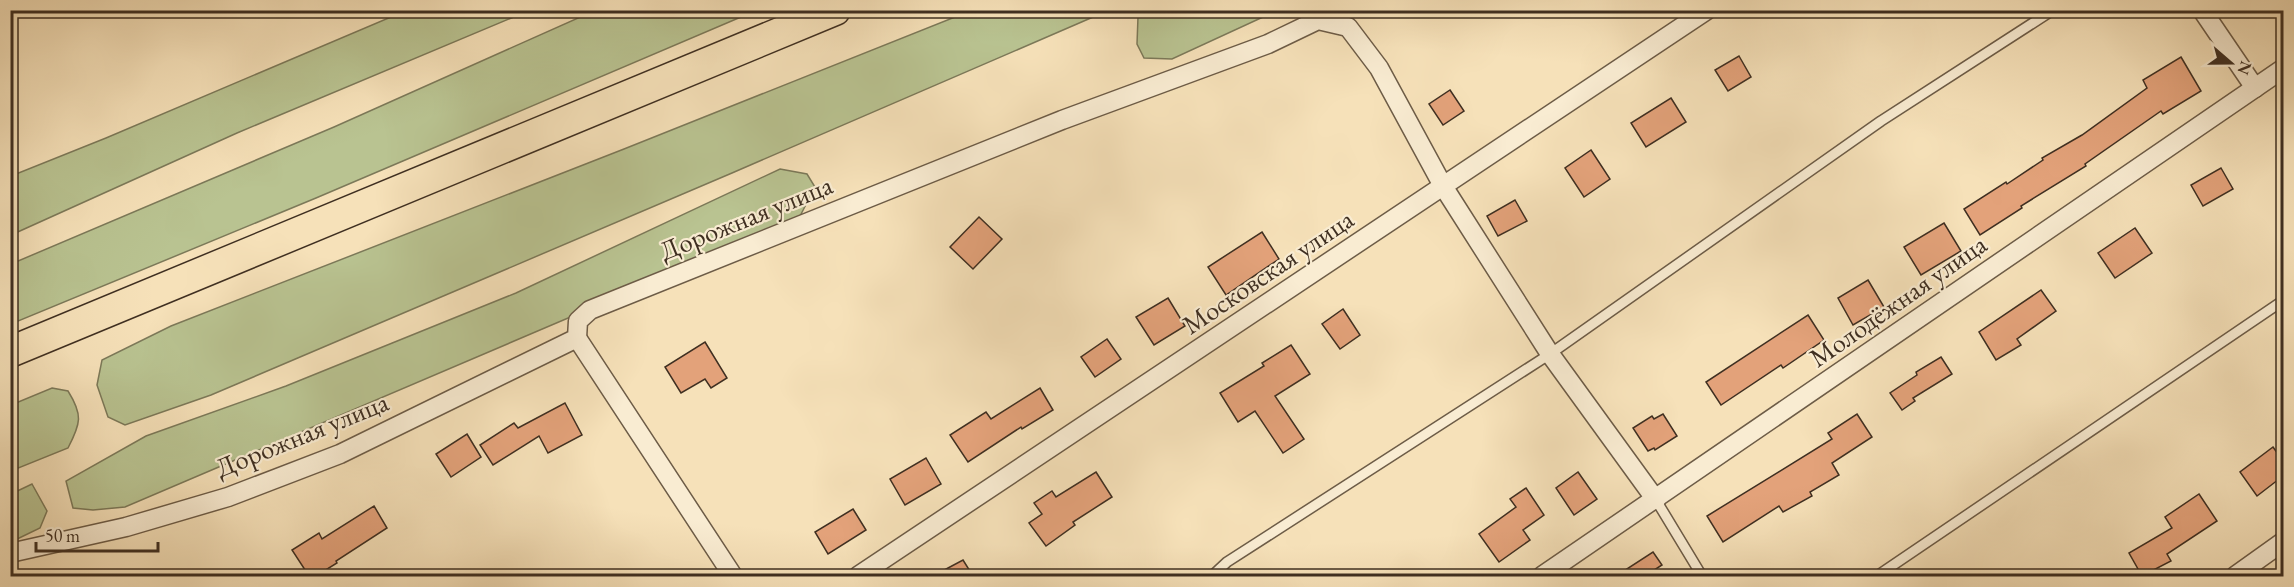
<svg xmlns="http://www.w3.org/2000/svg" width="2294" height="587" font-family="'EB Garamond',serif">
<rect width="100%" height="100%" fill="#f6e1b9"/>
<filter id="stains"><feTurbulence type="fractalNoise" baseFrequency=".00333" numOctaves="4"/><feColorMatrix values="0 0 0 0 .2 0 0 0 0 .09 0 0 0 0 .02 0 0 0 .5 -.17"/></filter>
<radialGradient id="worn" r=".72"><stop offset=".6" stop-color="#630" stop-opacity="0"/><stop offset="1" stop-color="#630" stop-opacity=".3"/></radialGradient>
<g fill="#b9c391" stroke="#7c7959" stroke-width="1.5">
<polygon points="596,10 755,11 316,198 11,324 11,264 334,127"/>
<polygon points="405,11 528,11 237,133 11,235 11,176 106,138"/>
<polygon points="970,11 1107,11 732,173 211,395 125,425 108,417 97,385 102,360 171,326 624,149"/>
<polygon points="1153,11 1153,10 1276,11 1172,59 1144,58 1137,44 1138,17"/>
<polygon points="780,169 807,174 815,187 798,220 125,507 93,510 73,508 66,481 146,436 286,386 516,293"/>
<path d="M52,388L68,391C83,415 81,423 68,448L11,471V405Z"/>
<polygon points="32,484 47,511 40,528 11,542 11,494"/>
</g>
<g fill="#e3a27a" stroke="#3f2f21" stroke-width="1.5">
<polygon points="1739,56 1751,77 1728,91 1715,70"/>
<polygon points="2181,57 2201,91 2163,114 2161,111 2085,164 2086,166 2021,206 2022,208 1980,235 1964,209 2006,182 2007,184 2043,160 2042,158 2082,135 2147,88 2143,80"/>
<polygon points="1450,90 1464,111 1443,125 1429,104"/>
<polygon points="1671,98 1686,122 1646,147 1631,123"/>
<polygon points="1591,150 1610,179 1584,197 1565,168"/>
<polygon points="2221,168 2233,189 2203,206 2191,185"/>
<polygon points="1515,200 1527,221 1498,236 1487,216"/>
<polygon points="979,217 1002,239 973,269 950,247"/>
<polygon points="1944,223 1961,251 1921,275 1904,247"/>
<polygon points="2135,228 2152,253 2115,278 2098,253"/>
<polygon points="1262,232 1279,259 1226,295 1208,267"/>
<polygon points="1868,280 1884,307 1853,325 1838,298"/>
<polygon points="2041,290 2056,311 2017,339 2021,345 1996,360 1979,332"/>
<polygon points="1168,298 1185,326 1154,345 1136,317"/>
<polygon points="1343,309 1360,335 1340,349 1322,324"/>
<polygon points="1808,315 1824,340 1783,368 1781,365 1721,405 1706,382"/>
<polygon points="1107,339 1121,359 1095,377 1081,357"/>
<polygon points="705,342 727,378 711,388 705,379 681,393 665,367"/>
<polygon points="1291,345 1310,374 1275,396 1304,439 1283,453 1255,411 1238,422 1220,393 1264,366 1262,363"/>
<polygon points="1941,357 1952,374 1913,398 1915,401 1902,410 1890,393 1917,375 1916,372"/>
<polygon points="1040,388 1053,410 1022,429 1021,427 968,462 950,435 986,412 991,419"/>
<polygon points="565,403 582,435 548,453 539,436 493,465 480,445 514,423 518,428"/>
<polygon points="1663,414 1677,436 1655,450 1654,448 1648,451 1633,428 1652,416 1654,419"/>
<polygon points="1857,414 1872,437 1832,463 1839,475 1810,492 1812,496 1783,512 1779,506 1723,542 1707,516 1832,439 1828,433"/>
<polygon points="467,434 481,457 451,477 436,454"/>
<polygon points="2273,447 2283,461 2283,476 2257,496 2240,472"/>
<polygon points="926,458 941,484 905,505 890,479"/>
<polygon points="1096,472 1112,497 1073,522 1075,525 1046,546 1029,523 1042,514 1034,503 1052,491 1056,497"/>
<polygon points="1578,472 1597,499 1574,515 1556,488"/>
<polygon points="1526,488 1544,515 1523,530 1530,540 1499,562 1479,534 1516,507 1510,499"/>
<polygon points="2199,494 2217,521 2167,554 2171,561 2142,576 2129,553 2172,528 2165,517"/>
<polygon points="374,506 387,528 336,561 337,563 316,576 309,576 292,550 319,533 322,539"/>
<polygon points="853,509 866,530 828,554 815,532"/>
<polygon points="1653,552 1662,565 1645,576 1616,576"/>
<polygon points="963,560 973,576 933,576"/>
</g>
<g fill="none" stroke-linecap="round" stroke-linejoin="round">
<g stroke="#6d5c47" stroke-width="12">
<g id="lane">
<polyline points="1656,500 1702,576"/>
<polyline points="1212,576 1227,562 1550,354 1881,121 2053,10"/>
<polyline points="1877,576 2284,300"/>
</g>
</g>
<g stroke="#6d5c47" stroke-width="21">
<g id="street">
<polyline points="2202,10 2255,88"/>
<polyline points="577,338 733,576"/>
<polyline points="10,553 126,527 228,497 340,454 577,338 578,321 590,310 1062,120 1268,44 1318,20 1348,27 1379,68 1443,186 1550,354 1656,500"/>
<polyline points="858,576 1707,10"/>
<polyline points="1542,576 2284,68"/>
<polyline points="2235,576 2284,541"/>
</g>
</g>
<g stroke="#3f2f21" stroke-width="33">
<polyline id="primary" points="10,352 835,10"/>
</g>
<use href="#lane" stroke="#f9ecd2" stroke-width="9"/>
<use href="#street" stroke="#f9ecd2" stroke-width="18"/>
<use href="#primary" stroke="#f6e1b9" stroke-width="30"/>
</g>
<g text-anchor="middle" stroke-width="4.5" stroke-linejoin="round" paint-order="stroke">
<g font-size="27" fill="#3f2f21" stroke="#f9ecd2">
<text transform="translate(746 218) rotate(-22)" y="9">Дорожная улица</text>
<text transform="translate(1268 272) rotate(-34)" y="9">Московская улица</text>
<text transform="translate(1898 301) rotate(-35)" y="9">Молодёжная улица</text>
<text transform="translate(302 435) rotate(-22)" y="9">Дорожная улица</text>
</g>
</g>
<rect width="2294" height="587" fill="none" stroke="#f6e1b9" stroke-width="36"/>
<rect x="12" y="12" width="2270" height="563" fill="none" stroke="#3f2f21" stroke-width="3"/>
<rect x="18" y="18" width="2258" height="551" fill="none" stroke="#3f2f21" stroke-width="1.5"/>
<g transform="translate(2231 63) rotate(110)" stroke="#f9ecd2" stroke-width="4.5" paint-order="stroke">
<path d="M0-4.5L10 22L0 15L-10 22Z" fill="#3f2f21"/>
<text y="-9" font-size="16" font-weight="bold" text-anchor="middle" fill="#3f2f21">N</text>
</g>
<path d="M36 542v9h122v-9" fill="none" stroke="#3f2f21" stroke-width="3"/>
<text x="45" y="542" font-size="18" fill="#3f2f21" stroke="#f9ecd2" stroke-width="4.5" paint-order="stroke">50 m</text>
<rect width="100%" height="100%" filter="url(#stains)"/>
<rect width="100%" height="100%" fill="url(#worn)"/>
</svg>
